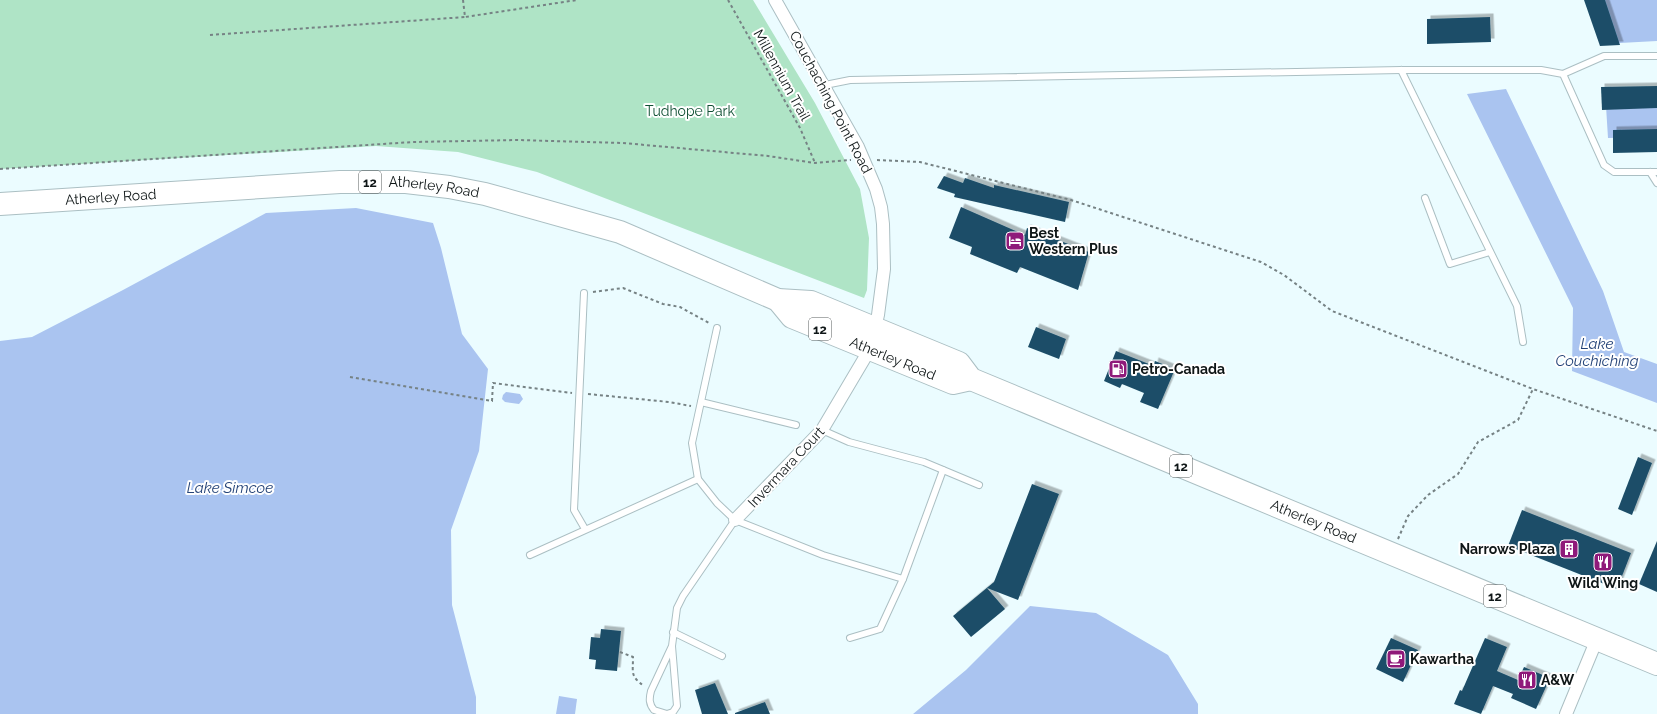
<svg xmlns="http://www.w3.org/2000/svg" width="1657" height="714" font-family="Raleway,sans-serif">
<defs>
<filter id="shadow"><feDropShadow dx="3.5" dy="-3.5" stdDeviation="0" flood-color="#0004"/></filter>
</defs>
<rect width="100%" height="100%" fill="#ebfcff"/>
<polygon fill="#afe4c6" points="0,0 753,0 815,103 860,189 869,238 867,290 864,298 537,172 458,152 376,146 0,169"/>
<g fill="#aac4f0">
<polygon points="1587,0 1657,0 1657,41 1601,44"/>
<polygon points="1506,89 1603,291 1624,352 1657,364 1657,403 1572,371 1573,308 1467,94"/>
<polygon points="1657,105 1657,137 1608,138 1606,106"/>
<polygon points="356,208 433,223 441,248 462,334 488,369 479,451 451,530 452,605 476,697 476,714 0,714 0,341 32,337 123,290 266,213"/>
<polygon points="506,392 520,394 523,399 519,404 505,402 502,399 503,395"/>
<polygon points="1030,606 1096,613 1168,655 1198,704 1198,714 913,714 966,670"/>
<polygon points="559,696 577,699 575,714 556,714"/>
</g>
<g fill="#1d4e68" filter="url(#shadow)">
<polygon points="1584,0 1605,0 1620,45 1600,46"/>
<polygon points="1490,17 1491,42 1427,44 1427,19"/>
<polygon points="1657,86 1657,108 1602,110 1601,87"/>
<polygon points="1657,129 1657,152 1613,153 1613,130"/>
<polygon points="944,176 963,183 965,178 994,188 994,185 1069,202 1065,222 954,197 955,194 937,188"/>
<polygon points="961,207 1025,235 1027,228 1089,252 1078,290 1020,267 1017,273 970,254 972,247 949,238"/>
<polygon points="1036,327 1066,339 1059,359 1028,347"/>
<polygon points="1116,351 1154,366 1155,361 1175,369 1158,409 1140,402 1144,393 1122,384 1120,388 1104,381"/>
<polygon points="1638,457 1652,463 1632,515 1618,509"/>
<polygon points="1032,484 1059,494 1018,600 987,588 1005,609 971,637 953,616 994,582"/>
<polygon points="1522,510 1631,553 1617,589 1508,546"/>
<polygon points="1657,541 1657,592 1639,584"/>
<polygon points="601,629 621,631 617,671 595,669 596,660 589,659 591,637 600,638"/>
<polygon points="1391,638 1418,650 1403,682 1376,669"/>
<polygon points="1485,638 1507,647 1497,671 1518,680 1524,667 1550,678 1536,709 1511,698 1513,694 1493,686 1481,714 1454,704 1460,690 1462,691"/>
<polygon points="715,683 728,714 702,714 695,690"/>
<polygon points="765,702 770,714 735,714 735,713"/>
</g>
<g fill="none" stroke-linecap="round" stroke-linejoin="round">
<g stroke="#abbfc3" stroke-width="8">
<g id="lane">
<polyline points="1401,70 1517,306 1523,342"/>
<polyline points="1563,74 1604,56 1657,56"/>
<polyline points="825,85 850,80 1401,70 1541,70 1563,74 1604,165 1614,172 1657,172"/>
<polyline points="1650,172 1657,183"/>
<polyline points="1425,198 1450,264 1490,252"/>
<polyline points="584,293 574,510 585,529"/>
<polyline points="717,328 692,443 698,479 717,503 735,520 823,555 903,579"/>
<polyline points="701,402 796,425"/>
<polyline points="822,430 849,442 924,462 979,485"/>
<polyline points="530,555 698,479"/>
<polyline points="673,632 722,656"/>
<polyline points="850,638 880,629 903,579 943,470"/>
<path d="M672,646L677,706L673,712L667,714L654,710C649,704 649,699 651,691L672,646L677,608L683,596L735,520"/>
</g>
</g>
<g stroke="#abbfc3" stroke-width="14">
<g id="street">
<polyline points="735,520 822,430 870,349 878,315 884,269 883,224 881,207 876,189 858,147 775,0"/>
<polyline points="1566,714 1597,639"/>
</g>
</g>
<g stroke="#abbfc3" stroke-width="24">
<g id="highway">
<path id="s1" d="M0,204L340,182H406L449,187L485,194L620,232L778,300L811,302L959,363L971,379L1657,664"/>
<path id="s2" d="M778,300L792,317L953,383L971,379"/>
</g>
</g>
<g stroke="#768284" stroke-width="2" stroke-dasharray="3 3" stroke-linecap="butt">
<polyline points="463,0 465,17 577,0"/>
<polyline points="728,0 800,128 815,163"/>
<polyline points="210,35 465,17"/>
<polyline points="877,160 920,162 1071,200 1261,262 1284,275 1332,311 1533,389 1657,431"/>
<polyline points="0,169 413,142 517,140 623,143 768,156 815,163 851,160"/>
<polyline points="593,292 623,288 663,304 680,307 709,323"/>
<polyline points="350,377 492,401 493,383 572,393"/>
<polyline points="588,394 669,402 691,406"/>
<polyline points="1398,539 1408,516 1428,495 1458,474 1478,442 1518,420 1533,389"/>
<path d="M620,652L633,657C633,673 630,676 644,686"/>
</g>
<use href="#lane" stroke="#fff" stroke-width="6"/>
<use href="#street" stroke="#fff" stroke-width="12"/>
<use href="#highway" stroke="#fff" stroke-width="22"/>
</g>
<defs>
<g id="hotel-square" transform="scale(1)"><rect x="-9" y="-9" width="18" height="18" rx="4" fill="#8f1a7a" stroke="#fff"/><path d="M-6-4.5h1.5V1H6V5H4.5V3h-9V5H-6ZM-4 0a1.8 1.8 0 1 1 3.6 0ZM.5 0V-2.5h3Q6-2.5 6 0Z" fill="#fff"/></g>
<g id="fuel-square" transform="scale(1)"><rect x="-9" y="-9" width="18" height="18" rx="4" fill="#8f1a7a" stroke="#fff"/><path d="M-5.5-6h7V0h2V4h1.3V-2.5L3-4.5l.8-.8L6-3V5H2.5V1h-1V6h-7ZM-4.2-4.7v3.2H.2V-4.7Z" fill="#fff"/></g>
<g id="building-square" transform="scale(1)"><rect x="-9" y="-9" width="18" height="18" rx="4" fill="#8f1a7a" stroke="#fff"/><path d="M-4-6H4V6H1V3H-1V6H-4ZM-2.5-4.3h1.7v1.8h-1.7ZM.8-4.3h1.7v1.8H.8ZM-2.5-1h1.7V.8h-1.7ZM.8-1h1.7V.8H.8Z" fill="#fff"/></g>
<g id="restaurant-square" transform="scale(1)"><rect x="-9" y="-9" width="18" height="18" rx="4" fill="#8f1a7a" stroke="#fff"/><path d="M-5-6h1v4h1v-4h1v4h1v-4h1v5L-1.5 .5V6h-2V.5L-5-1ZM5-6V6H3V1.5H1.5Q1.5-4 5-6Z" fill="#fff"/></g>
<g id="cafe-square" transform="scale(1)"><rect x="-9" y="-9" width="18" height="18" rx="4" fill="#8f1a7a" stroke="#fff"/><path d="M-5.5-4.5H6V0H3Q3 3.5 0 3.5H-2.5Q-5.5 3.5-5.5 0ZM3-3.2v2h1.7v-2ZM-6 4.5H4V6H-6Z" fill="#fff"/></g>
</defs>
<g fill-rule="evenodd">
<use href="#hotel-square" x="1015" y="241"/>
<use href="#fuel-square" x="1118" y="369"/>
<use href="#building-square" x="1569" y="549"/>
<use href="#restaurant-square" x="1603" y="562"/>
<use href="#cafe-square" x="1396" y="659"/>
<use href="#restaurant-square" x="1527" y="680"/>
</g>
<g text-anchor="middle" stroke-width="4" stroke-linejoin="round" paint-order="stroke">
<g fill="#fff" stroke="#575c5d" stroke-width="1">
<rect x="359" y="171" width="22" height="22" rx="3"/>
<rect x="809" y="318" width="22" height="22" rx="3"/>
<rect x="1170" y="455" width="22" height="22" rx="3"/>
<rect x="1484" y="585" width="22" height="22" rx="3"/>
</g>
<g font-size="13" font-weight="bold" fill="#0f1617">
<text x="370" y="187">12</text>
<text x="820" y="334">12</text>
<text x="1181" y="471">12</text>
<text x="1495" y="601">12</text>
</g>
<g font-size="14" fill="#0f1617" stroke="#fff">
<text transform="translate(782 75) rotate(61)" y="5">Millennium Trail</text>
<text transform="translate(831 102) rotate(62)" y="5">Couchaching Point Road</text>
<text dy="5" stroke="none"><textPath href="#s1" startOffset="435">Atherley Road</textPath></text>
<text dy="5" stroke="none"><textPath href="#s1" startOffset="111">Atherley Road</textPath></text>
<text dy="5" stroke="none"><textPath href="#s2" startOffset="131">Atherley Road</textPath></text>
<text transform="translate(786 467) rotate(-47)" y="5">Invermara Court</text>
<text dy="5" stroke="none"><textPath href="#s1" startOffset="1383">Atherley Road</textPath></text>
</g>
<g font-size="14" fill="#105034" stroke="#fff">
<text x="690" y="116">Tudhope Park</text>
</g>
<g font-size="14" font-weight="bold" fill="#0f1617" stroke="#fff" text-anchor="start">
<text x="1029" y="238">Best<tspan x="1029" dy="16">Western Plus</tspan></text>
<text x="1132" y="374">Petro-Canada</text>
<text x="1555" y="554" text-anchor="end">Narrows Plaza</text>
<text x="1603" y="588" text-anchor="middle">Wild Wing</text>
<text x="1410" y="664">Kawartha</text>
<text x="1541" y="685">A&amp;W</text>
</g>
<g font-size="15" font-style="italic" fill="#234277" stroke="#fff">
<text x="1597" y="349">Lake<tspan x="1597" dy="17">Couchiching</tspan></text>
<text x="230" y="493">Lake Simcoe</text>
</g>
</g>
</svg>
